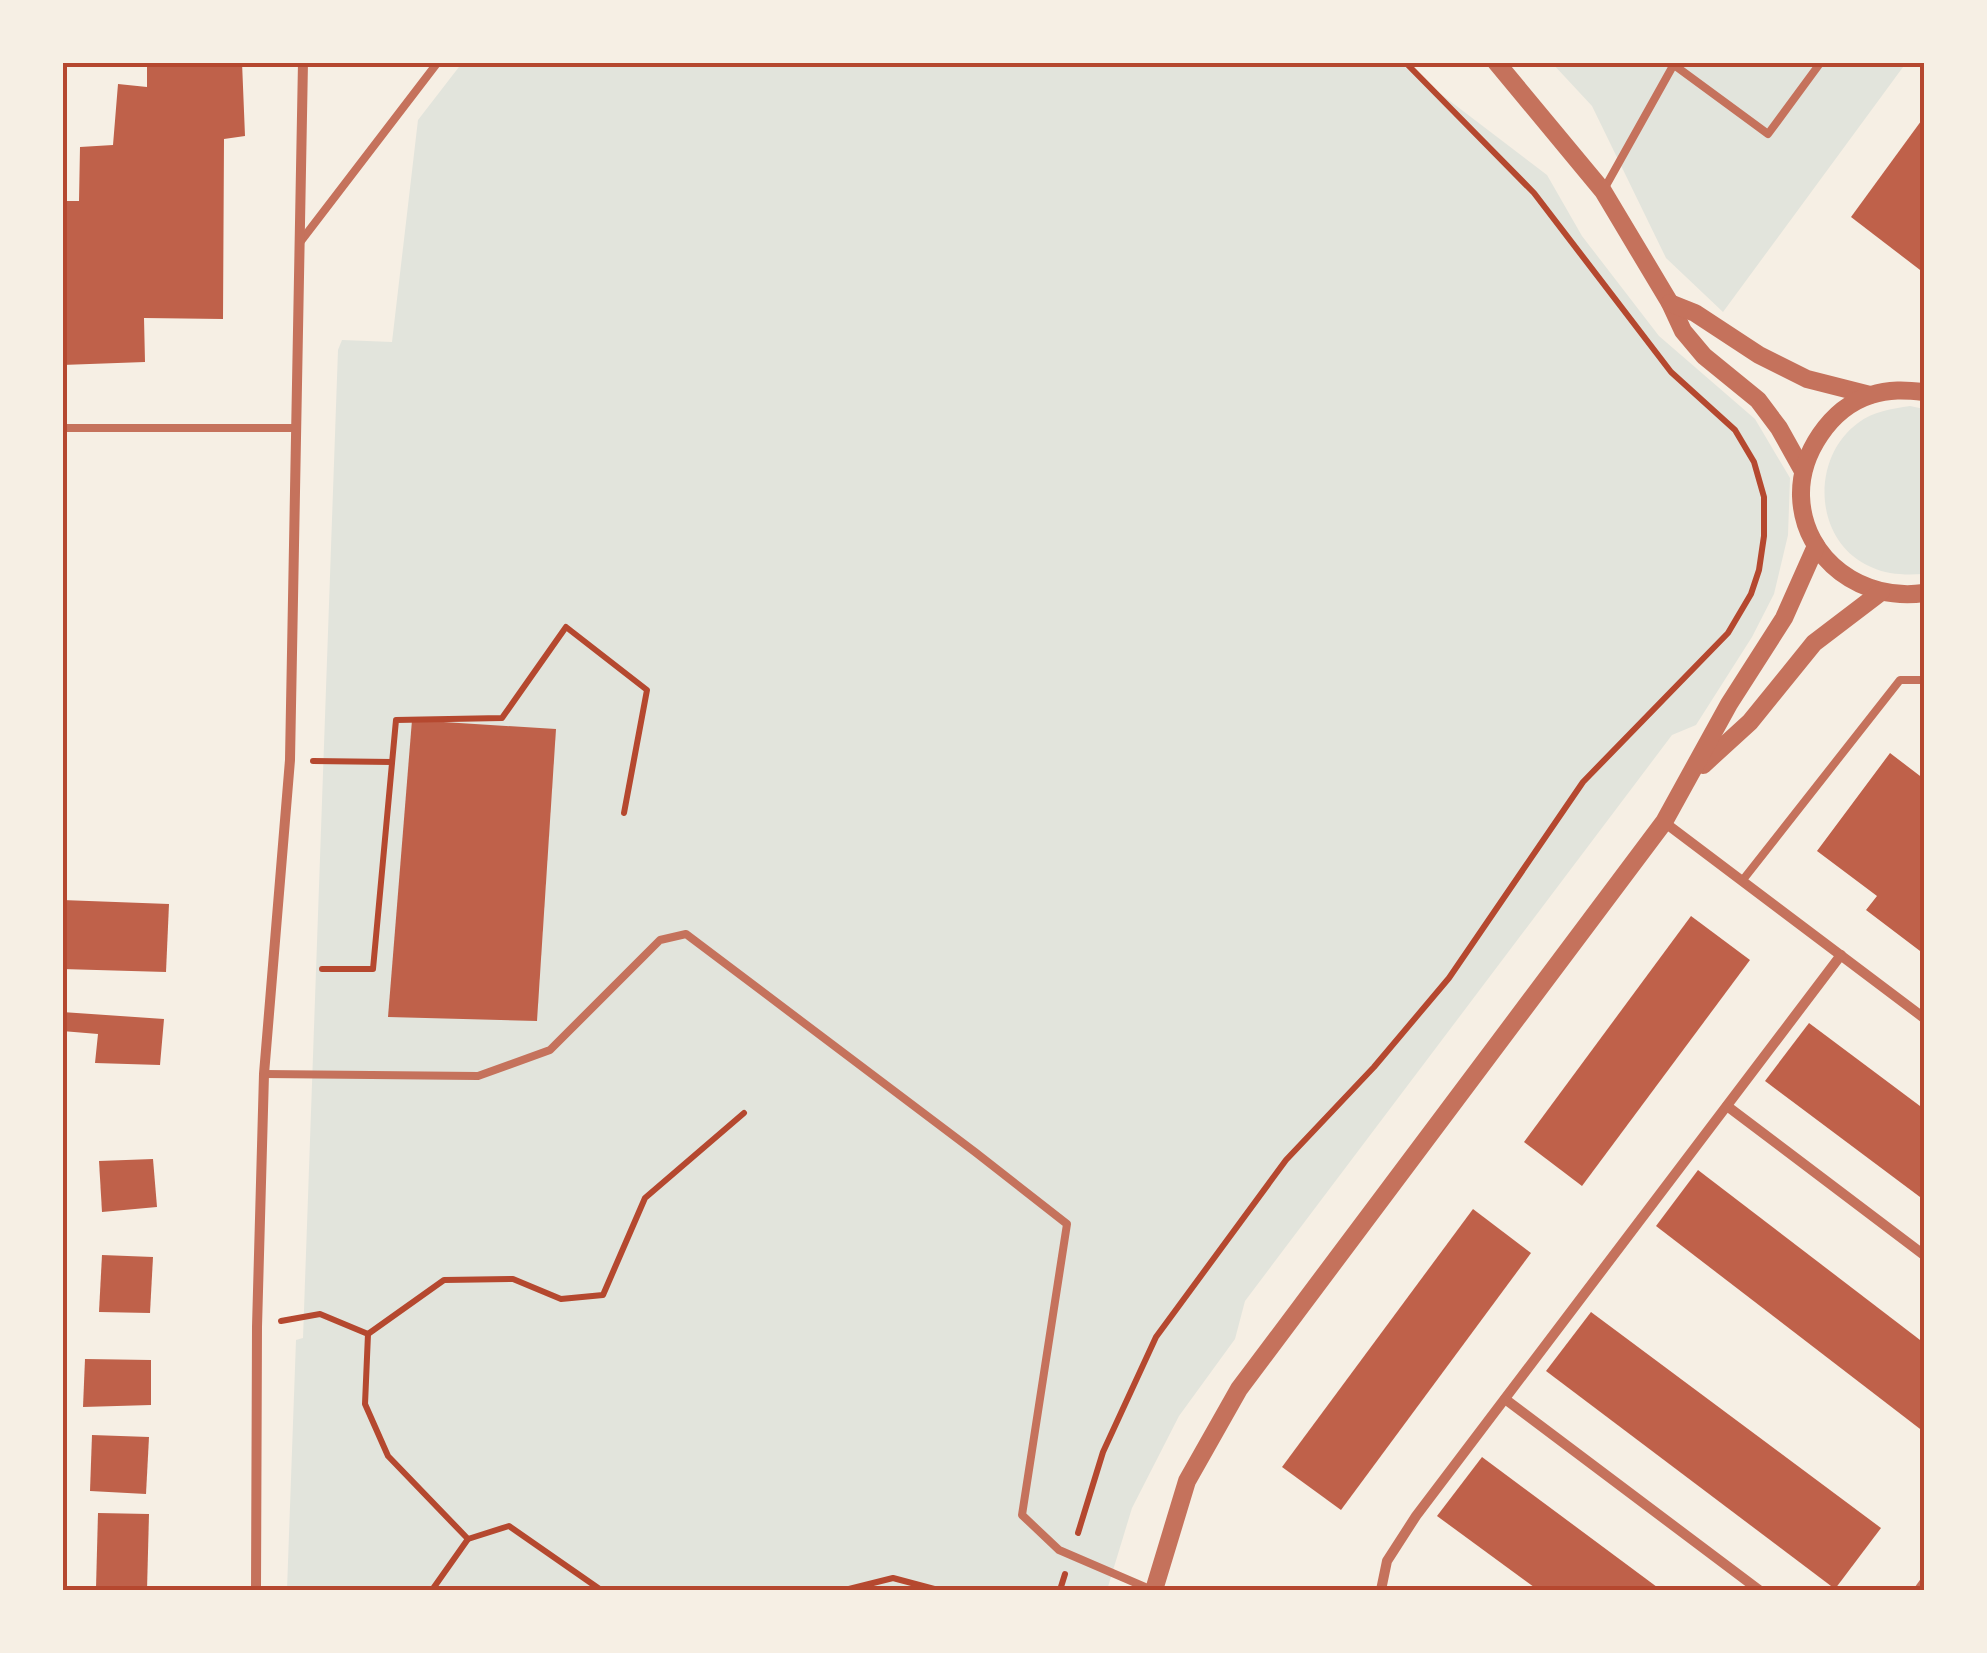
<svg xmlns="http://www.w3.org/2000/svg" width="1987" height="1653" font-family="'Asap Condensed',sans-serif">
<rect width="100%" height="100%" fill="#f6efe4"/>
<g fill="#e2e4dc">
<polygon points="462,63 1400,63 1547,175 1582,236 1659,336 1755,419 1790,478 1788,535 1774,594 1752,637 1696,725 1672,735 1245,1301 1235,1339 1179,1416 1132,1508 1107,1590 287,1590 296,1340 303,1338 338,350 342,340 392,342 418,120"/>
<polygon points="1552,63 1906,63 1723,312 1666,258 1592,106"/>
<path d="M1910,406L1924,409V574C1906,575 1888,575 1871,567C1813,542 1810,458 1858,423C1873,411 1892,409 1910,406Z"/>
</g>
<g fill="#bf614a">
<polygon points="147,62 242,62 245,136 224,139 223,319 144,318 145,362 62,365 62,201 79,201 80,147 113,145 118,84 147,87"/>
<polygon points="1924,117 1924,273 1851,217"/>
<polygon points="412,720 556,729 537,1021 388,1017"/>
<polygon points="1890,753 1924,779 1924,954 1866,910 1877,896 1817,851"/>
<polygon points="62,900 169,904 166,972 62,969"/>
<polygon points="1691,916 1750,960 1582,1186 1524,1142"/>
<polygon points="62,1012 164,1019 160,1065 95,1063 98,1034 62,1031"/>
<polygon points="1809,1023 1924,1109 1924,1200 1765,1081"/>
<polygon points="153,1159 157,1207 102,1212 99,1161"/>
<polygon points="1698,1170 1924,1343 1924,1432 1656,1226"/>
<polygon points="1473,1209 1531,1253 1341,1510 1282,1467"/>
<polygon points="102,1255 153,1257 150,1313 99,1312"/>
<polygon points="1591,1312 1881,1528 1835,1589 1546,1371"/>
<polygon points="85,1359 151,1360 151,1405 83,1407"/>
<polygon points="92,1435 149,1437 146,1494 90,1491"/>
<polygon points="1482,1457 1661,1590 1538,1590 1437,1516"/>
<polygon points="98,1513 149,1514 147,1590 96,1588"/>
</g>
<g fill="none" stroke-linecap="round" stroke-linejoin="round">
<g stroke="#b5482f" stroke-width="6">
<polyline points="313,761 392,762"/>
<polyline points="322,969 373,969 396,720 502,718 566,627 647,690 624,813"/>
<polyline points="281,1321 320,1314 368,1334 365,1404 388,1456 468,1539"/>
<polyline points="368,1334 444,1280 513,1279 561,1299 603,1295 645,1198 744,1113"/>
<polyline points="1078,1533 1103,1452 1156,1337 1286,1160 1374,1067 1449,978 1583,782 1728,633 1751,594 1759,570 1764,536 1764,497 1754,462 1735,430 1671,372 1534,193 1405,62"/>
<polyline points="432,1590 468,1539 509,1526 601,1590"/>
<polyline points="845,1590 893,1578 938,1590"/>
<polyline points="1060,1590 1065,1574"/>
</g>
<g stroke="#c5725c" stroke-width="8">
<polyline points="1670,62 1768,134 1821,62"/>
<polyline points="1603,191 1674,64"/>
<polyline points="301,241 438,62"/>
<polyline points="62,428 295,428"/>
<polyline points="1742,881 1900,680 1924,680"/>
<polyline points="264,1074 478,1076 550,1050 660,940 686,934 975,1152 1067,1224 1022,1515 1059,1550 1152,1590"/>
</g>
<g stroke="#c5725c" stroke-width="10">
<polyline points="1664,822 1924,1018"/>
<polyline points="1727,1106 1924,1255"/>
<polyline points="1505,1399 1759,1590"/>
<polyline points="256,1590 257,1327 264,1074 290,760 303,62"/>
<polyline points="1381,1590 1387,1561 1416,1516 1841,955"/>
<polyline points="1919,1590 1924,1583"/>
</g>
<g stroke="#c5725c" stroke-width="18">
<polyline points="1496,62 1603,191 1670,303 1683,331 1704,356 1758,400 1779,428 1803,471"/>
<polyline points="1670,303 1695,313 1759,355 1807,379 1870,395"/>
<path d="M1924,392C1906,390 1889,389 1871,395C1830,408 1800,454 1801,496C1803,561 1864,602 1924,593"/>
<polyline points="1703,765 1750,722 1814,643 1881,592"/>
<polyline points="1154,1590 1187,1481 1239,1389 1664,822 1729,704 1784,618 1816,546"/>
</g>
</g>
<rect width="1987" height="1653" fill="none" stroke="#f6efe4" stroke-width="130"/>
<rect x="65" y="65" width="1857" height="1523" fill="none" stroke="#b5482f" stroke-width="4"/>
</svg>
